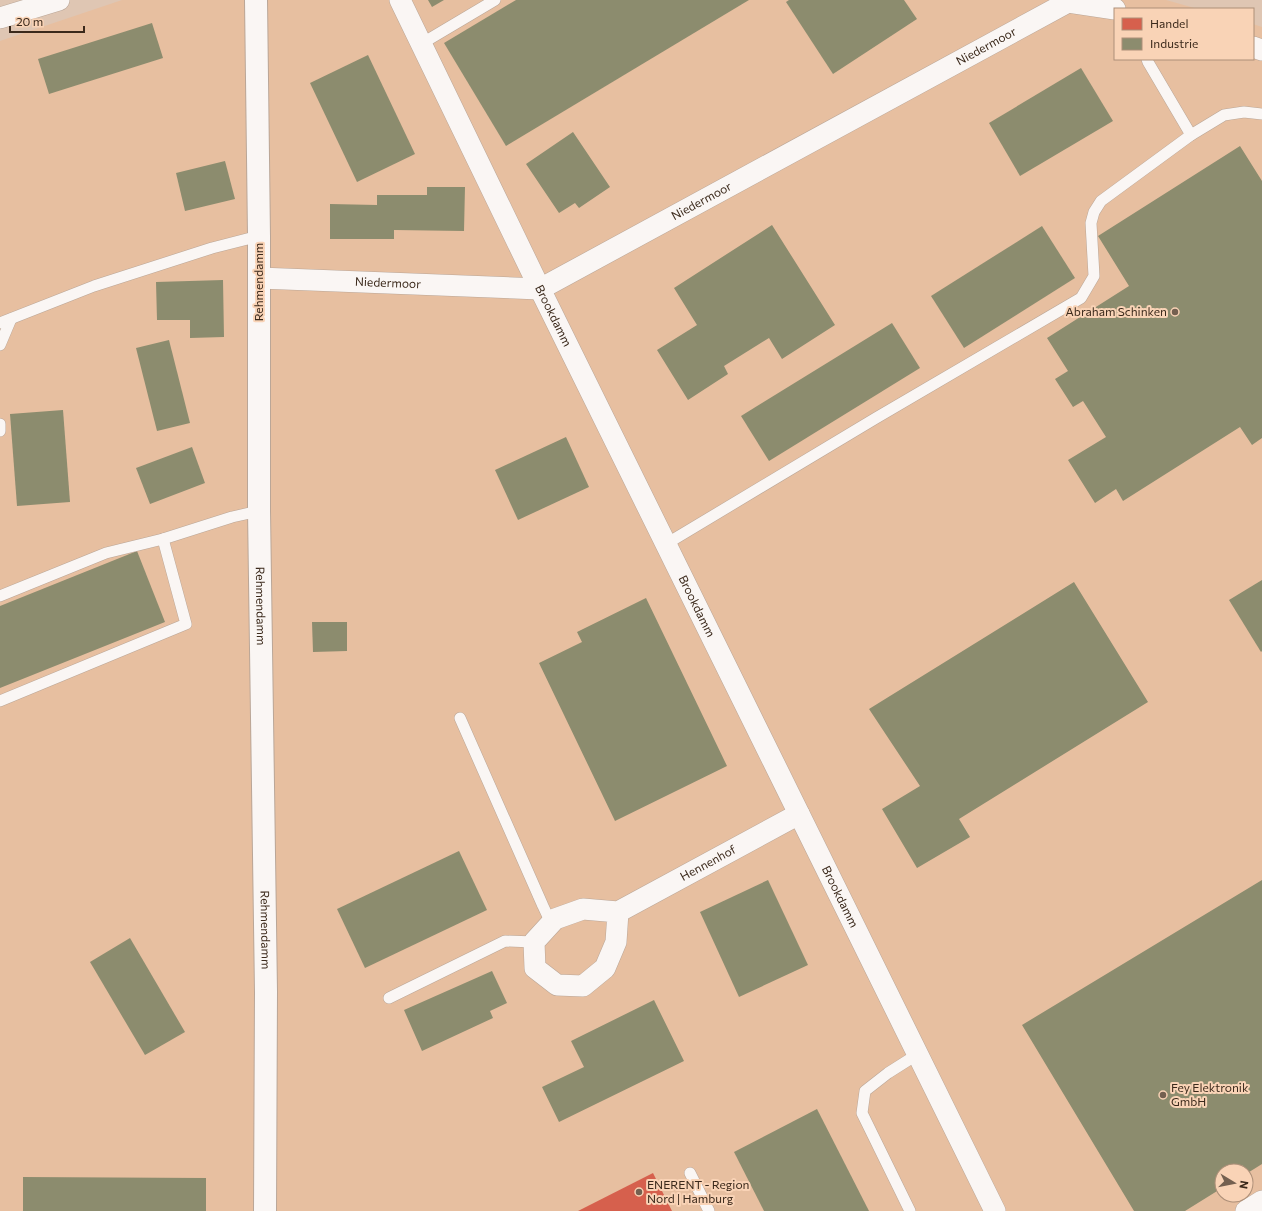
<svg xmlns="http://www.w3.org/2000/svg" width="1262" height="1211" font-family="Commissioner,sans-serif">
<rect width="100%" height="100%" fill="#dfc6b3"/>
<path fill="#e7bfa0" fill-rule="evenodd" d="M122,0H1166L1198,9H1115V59H1253V24L1262,27V1211H0V41ZM1222,1171H1246V1195H1222Z"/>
<polygon fill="#d6604d" points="653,1173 672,1211 578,1211"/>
<g fill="#8c8c6e">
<polygon points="428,0 444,0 432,7"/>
<polygon points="516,0 749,0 506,146 444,43"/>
<polygon points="789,0 904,0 917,19 833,74 786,2"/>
<polygon points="152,23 163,58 49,94 38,59"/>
<polygon points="368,55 415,154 357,182 310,83"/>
<polygon points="1081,68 1113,121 1020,176 989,123"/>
<polygon points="573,132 610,187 579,208 575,203 559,213 526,164"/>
<polygon points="1240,146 1262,181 1262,438 1252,445 1240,427 1123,501 1116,489 1095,503 1068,460 1106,437 1083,401 1073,407 1055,379 1068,371 1047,338 1129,286 1098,236"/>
<polygon points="225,161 235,199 185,211 176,173"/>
<polygon points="427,187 465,187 464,231 394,230 394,239 330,239 330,204 377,205 377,195 427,195"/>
<polygon points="772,225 835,325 782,359 769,338 724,366 728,374 688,400 657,350 697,325 674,288"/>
<polygon points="1042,226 1075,278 964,348 931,296"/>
<polygon points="223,280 224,337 190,338 190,320 157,320 156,282"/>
<polygon points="892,323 920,368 769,461 741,416"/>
<polygon points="169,340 190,423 157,431 136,348"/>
<polygon points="63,410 70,502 17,506 10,414"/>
<polygon points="566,437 589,487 518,520 495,470"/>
<polygon points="192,447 205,483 150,504 136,468"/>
<polygon points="137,551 165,622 0,688 0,606"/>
<polygon points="1262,580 1262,651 1261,652 1229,600"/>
<polygon points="1074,582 1148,702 959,819 970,837 917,868 882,809 920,786 869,709"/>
<polygon points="646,598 727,766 615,821 539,663 582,642 577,632"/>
<polygon points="312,622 347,622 347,651 313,652"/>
<polygon points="459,851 487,910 365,968 337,909"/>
<polygon points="768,880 808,965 739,997 700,912"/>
<polygon points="1262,880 1262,1164 1246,1174 1246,1171 1222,1171 1222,1188 1185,1211 1134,1211 1022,1025"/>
<polygon points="130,938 185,1032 145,1055 90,962"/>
<polygon points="492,971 507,1003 490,1011 493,1018 422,1051 404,1010"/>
<polygon points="654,1000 684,1061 559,1122 542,1087 584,1067 571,1041"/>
<polygon points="817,1109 869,1211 764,1211 734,1152"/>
<polygon points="23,1177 206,1178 206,1211 23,1211"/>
</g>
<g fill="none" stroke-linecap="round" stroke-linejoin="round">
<g stroke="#baa697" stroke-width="12">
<g id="service">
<polyline points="421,44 495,0"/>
<polyline points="1147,59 1148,62 1191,135"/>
<polyline points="0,323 94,286 212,248 259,236"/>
<polyline points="0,345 11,319"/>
<polyline points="0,424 0,431"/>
<polyline points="666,544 876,418 1081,298 1094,276 1091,223 1094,212 1101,201 1191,135 1224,115 1244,112 1262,114"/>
<polyline points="0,596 106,553 163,539 232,517 259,511"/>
<polyline points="0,701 186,624 163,539"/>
<polyline points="460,718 543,906 551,923"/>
<polyline points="389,998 505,941 534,942"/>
<polyline points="690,1173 709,1211"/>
<polyline points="910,1211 862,1113 865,1091 888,1073 918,1054"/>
</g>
</g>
<g stroke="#baa697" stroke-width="22">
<g id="minor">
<path id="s1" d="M400,0L540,289L995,1211"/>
<polyline points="0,18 59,0"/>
<polyline points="1253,47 1262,50"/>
<path id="s2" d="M259,278L540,289L1068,2L1115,9"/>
<path id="s3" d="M618,912L616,942L605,968L583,986L557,985L535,968L534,942L555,919L583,909L618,912L799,814"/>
<polyline points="1246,1211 1262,1201"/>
</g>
</g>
<g stroke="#baa697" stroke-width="24">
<g id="tertiary">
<path id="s4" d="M256,0L259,236V511L266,992L265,1211"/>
</g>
</g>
<use href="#service" stroke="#faf6f4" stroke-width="11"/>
<use href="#minor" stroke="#faf6f4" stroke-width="21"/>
<use href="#tertiary" stroke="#faf6f4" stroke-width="22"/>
</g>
<g fill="#746050" stroke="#f9d3b6" stroke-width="1.5">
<circle cx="1175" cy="312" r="4"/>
<circle cx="1163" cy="1095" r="4"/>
<circle cx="639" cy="1192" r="4"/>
</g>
<g text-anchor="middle" stroke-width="4" stroke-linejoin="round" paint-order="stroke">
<g font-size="12" fill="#3b291b" stroke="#f9d3b6">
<text dy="4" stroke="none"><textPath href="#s2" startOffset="789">Niedermoor</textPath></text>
<text dy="4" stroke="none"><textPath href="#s2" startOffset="465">Niedermoor</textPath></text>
<text transform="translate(259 282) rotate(-90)" y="4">Rehmendamm</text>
<text dy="4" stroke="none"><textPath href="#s2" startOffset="129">Niedermoor</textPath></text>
<text dy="4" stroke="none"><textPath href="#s1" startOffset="351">Brookdamm</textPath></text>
<text dy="4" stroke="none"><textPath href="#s4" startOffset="606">Rehmendamm</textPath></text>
<text dy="4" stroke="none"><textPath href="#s1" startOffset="675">Brookdamm</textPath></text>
<text dy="4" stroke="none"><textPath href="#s3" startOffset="365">Hennenhof</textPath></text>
<text dy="4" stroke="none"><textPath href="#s1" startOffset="999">Brookdamm</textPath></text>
<text dy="4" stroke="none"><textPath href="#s4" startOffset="930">Rehmendamm</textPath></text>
</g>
<g font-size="12" fill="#3b291b" stroke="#f9d3b6" text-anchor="start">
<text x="1167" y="316" text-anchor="end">Abraham Schinken</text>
<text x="1171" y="1092">Fey Elektronik<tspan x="1171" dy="14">GmbH</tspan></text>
<text x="647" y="1189">ENERENT - Region<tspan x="647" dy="14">Nord | Hamburg</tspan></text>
</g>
</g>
<rect x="1114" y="8" width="140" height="52" fill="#f9d3b6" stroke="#ad8f78"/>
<rect x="1122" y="18" width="20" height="12" fill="#d6604d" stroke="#ad8f78"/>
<text x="1150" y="28" font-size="12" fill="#3b291b">Handel</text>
<rect x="1122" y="38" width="20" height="12" fill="#8c8c6e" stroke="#ad8f78"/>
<text x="1150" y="48" font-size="12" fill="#3b291b">Industrie</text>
<g transform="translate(1234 1183) rotate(100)"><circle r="19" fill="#f9d3b6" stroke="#ad8f78"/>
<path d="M0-3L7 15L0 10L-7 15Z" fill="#746050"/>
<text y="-6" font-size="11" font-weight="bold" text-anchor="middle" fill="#3b291b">N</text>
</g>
<path d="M10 26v6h74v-6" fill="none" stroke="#3b291b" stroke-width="2"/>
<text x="16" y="26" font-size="12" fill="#3b291b" stroke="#f9d3b6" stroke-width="3" paint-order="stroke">20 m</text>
</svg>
